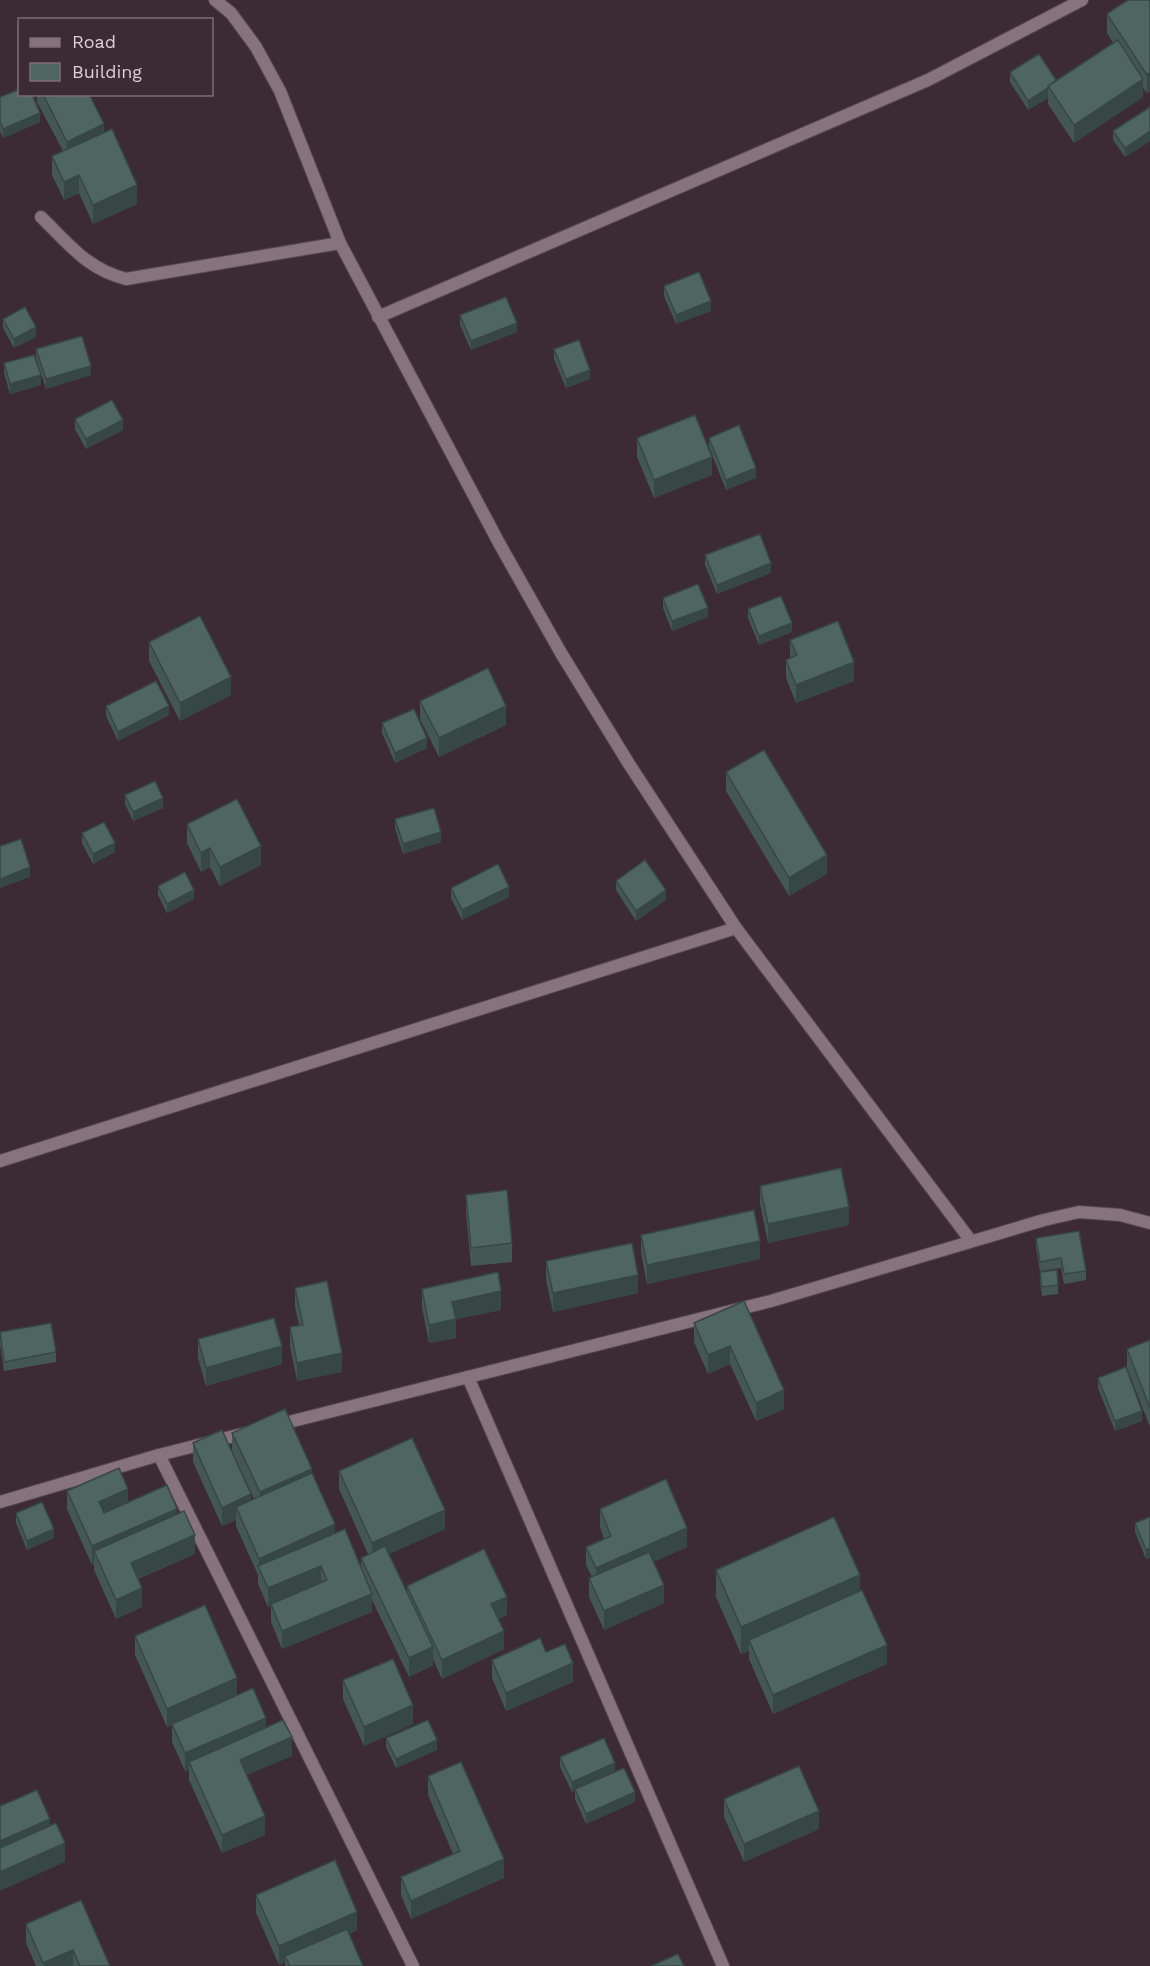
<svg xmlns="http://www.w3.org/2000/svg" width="1150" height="1966" font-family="'Work Sans',sans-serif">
<rect width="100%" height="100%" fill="#3c2b32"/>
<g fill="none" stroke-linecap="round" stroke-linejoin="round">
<g stroke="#56484e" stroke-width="14">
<g id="minor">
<polyline points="215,0 231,13 256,47 280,91 340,243 499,543 561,653 629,764 736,928 971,1241"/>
<path d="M41,217C69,244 87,269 126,279L340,243"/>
<polyline points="378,317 928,80 1082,0"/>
<polyline points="0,1161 736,928"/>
<polyline points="468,1377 723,1966"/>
<polyline points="277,1425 771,1301 1044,1220 1079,1212 1120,1215 1150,1223"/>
<polyline points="159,1455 413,1966"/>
<polyline points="0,1502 159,1455 246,1433"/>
</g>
</g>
<use href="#minor" stroke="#87737b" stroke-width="12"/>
</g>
<g fill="#445753">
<polygon points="1150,0 1150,91 1147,93 1143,88 1143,97 1074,143 1048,104 1048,98 1028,110 1010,82 1010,72 1056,80 1113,43 1107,33 1107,14"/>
<polygon points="37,94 89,94 104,133 137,204 93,224 79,193 64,200 52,175 52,156 63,151 37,102"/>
<polygon points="0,97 40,122 3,138 0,131"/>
<polygon points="1150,107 1150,141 1125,157 1113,140 1113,131"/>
<polygon points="664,286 711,311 676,324 664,296"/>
<polygon points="460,315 517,332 471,350 460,325"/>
<polygon points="3,319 36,337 14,348 3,328"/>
<polygon points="36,349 91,375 46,389 36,358"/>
<polygon points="554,349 590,379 566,388 554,359"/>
<polygon points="4,363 41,385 10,394 4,373"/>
<polygon points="75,419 123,430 86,449 75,429"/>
<polygon points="637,438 712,475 654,498 637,457"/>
<polygon points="709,438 756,478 726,490 709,447"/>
<polygon points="705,555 771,573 717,594 705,565"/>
<polygon points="663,598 708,617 672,631 663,608"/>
<polygon points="748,609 792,632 759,645 748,618"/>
<polygon points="790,640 854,681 796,703 786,678 786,660 790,658"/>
<polygon points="149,642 231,695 180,721 149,661"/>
<polygon points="420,701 506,725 439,757 420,719"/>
<polygon points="106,706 169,715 118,741 106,716"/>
<polygon points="382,723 427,748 395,763 382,733"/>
<polygon points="726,772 827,874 789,896 726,791"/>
<polygon points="125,795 163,808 133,821 125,804"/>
<polygon points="395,819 441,842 403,854 395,828"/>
<polygon points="187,824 261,865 220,886 210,867 201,872 187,843"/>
<polygon points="82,833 115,852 93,864 82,843"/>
<polygon points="616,881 666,900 636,921 616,890"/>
<polygon points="158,886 194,899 167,913 158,895"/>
<polygon points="451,888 509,897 462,920 451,898"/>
<polygon points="760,1186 849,1225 768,1243 760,1204"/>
<polygon points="466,1195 512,1243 512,1262 471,1266 466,1214"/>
<polygon points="641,1235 760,1259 647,1284 641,1253"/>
<polygon points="1036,1238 1086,1271 1086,1280 1064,1284 1061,1268 1040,1271 1036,1248"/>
<polygon points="546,1261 638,1293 553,1312 546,1280"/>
<polygon points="1040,1272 1058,1285 1058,1294 1042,1296 1040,1282"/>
<polygon points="295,1288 342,1372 297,1381 290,1346 290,1327 299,1325 295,1307"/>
<polygon points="422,1289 501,1310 456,1319 456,1338 429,1343 422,1307"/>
<polygon points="744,1301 784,1409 756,1421 730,1364 708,1374 694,1342 694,1323"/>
<polygon points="0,1332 56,1352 56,1362 4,1371 0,1345"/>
<polygon points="198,1339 282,1364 206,1386 198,1358"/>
<polygon points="1150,1340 1150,1427 1127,1368 1127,1349"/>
<polygon points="1098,1378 1142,1421 1115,1431 1098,1388"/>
<polygon points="232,1433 312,1473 335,1534 361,1566 361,1558 368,1554 339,1489 339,1471 445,1529 389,1554 407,1592 407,1586 507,1615 498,1619 504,1649 442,1679 433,1659 433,1665 409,1677 372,1600 372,1612 282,1649 271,1622 271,1606 268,1607 258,1584 258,1575 236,1526 236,1520 222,1526 193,1462 193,1443 251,1501 254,1499 232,1451"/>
<polygon points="67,1491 128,1502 177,1514 195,1554 138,1579 142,1607 116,1619 94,1570 94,1564 92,1565 67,1509"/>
<polygon points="600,1509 687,1547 653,1562 664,1603 604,1630 589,1597 589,1578 592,1577 586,1565 586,1547 604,1539 600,1527"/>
<polygon points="16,1513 54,1538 27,1550 16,1523"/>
<polygon points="1150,1517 1150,1558 1146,1559 1135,1532 1135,1523"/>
<polygon points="716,1570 860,1591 887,1664 773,1714 749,1659 749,1651 741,1654 716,1597"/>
<polygon points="135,1636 237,1695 292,1756 246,1775 265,1835 222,1853 189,1780 189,1770 185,1771 172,1742 172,1725 167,1727 135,1655"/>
<polygon points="546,1652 573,1682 506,1711 492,1678 492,1660"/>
<polygon points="343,1680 413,1724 364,1746 343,1699"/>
<polygon points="386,1738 437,1750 396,1768 386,1747"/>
<polygon points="560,1757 615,1772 635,1802 586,1824 575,1799 575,1791 572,1792 560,1767"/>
<polygon points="428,1776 504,1878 411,1919 401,1895 401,1877 453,1854 428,1795"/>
<polygon points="724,1799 819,1829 744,1862 724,1817"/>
<polygon points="256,1895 357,1930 349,1934 363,1966 285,1966 285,1962 279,1965 256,1913"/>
<polygon points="26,1924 110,1966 36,1966 26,1943"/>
</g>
<g fill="#374744">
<polygon points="1150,72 1150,91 1147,93 1147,75"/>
<polygon points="1143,79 1143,97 1074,143 1074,125"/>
<polygon points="1048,88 1048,98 1028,110 1028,101"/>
<polygon points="40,113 40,122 3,138 3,129"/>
<polygon points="104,124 104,142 67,161 67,142"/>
<polygon points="1150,131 1150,141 1125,157 1125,148"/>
<polygon points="79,175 79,193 64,200 64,182"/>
<polygon points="137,185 137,204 93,224 93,205"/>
<polygon points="711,301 711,311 676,324 676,315"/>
<polygon points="517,323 517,332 471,350 471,341"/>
<polygon points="36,327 36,337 14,348 14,339"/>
<polygon points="91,366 91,375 46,389 46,379"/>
<polygon points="590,370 590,379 566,388 566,379"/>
<polygon points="41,375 41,385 10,394 10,384"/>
<polygon points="123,420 123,430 86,449 86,439"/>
<polygon points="712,457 712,475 654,498 654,480"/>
<polygon points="756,468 756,478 726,490 726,480"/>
<polygon points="771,563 771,573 717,594 717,585"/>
<polygon points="708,608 708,617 672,631 672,621"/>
<polygon points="792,623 792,632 759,645 759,636"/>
<polygon points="854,662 854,681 796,703 796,685"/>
<polygon points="231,677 231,695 180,721 180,703"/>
<polygon points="169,706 169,715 118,741 118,732"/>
<polygon points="506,706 506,725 439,757 439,738"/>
<polygon points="427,738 427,748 395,763 395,753"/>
<polygon points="163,798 163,808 133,821 133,812"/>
<polygon points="441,832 441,842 403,854 403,844"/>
<polygon points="115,843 115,852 93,864 93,854"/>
<polygon points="261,846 261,865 220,886 220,867"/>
<polygon points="210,848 210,867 201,872 201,853"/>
<polygon points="827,855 827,874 789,896 789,878"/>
<polygon points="30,867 30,877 0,888 0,879"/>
<polygon points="509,887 509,897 462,920 462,910"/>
<polygon points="194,890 194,899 167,913 167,904"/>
<polygon points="666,890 666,900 636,921 636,911"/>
<polygon points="849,1207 849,1225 768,1243 768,1224"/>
<polygon points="760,1241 760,1259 647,1284 647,1265"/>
<polygon points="638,1275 638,1293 553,1312 553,1293"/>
<polygon points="501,1291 501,1310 456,1319 456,1338 429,1343 429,1325 452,1302"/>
<polygon points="282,1346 282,1364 206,1386 206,1368"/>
<polygon points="730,1346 730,1364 708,1374 708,1355"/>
<polygon points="342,1353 342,1372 297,1381 297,1363"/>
<polygon points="784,1390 784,1409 756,1421 756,1403"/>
<polygon points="1142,1411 1142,1421 1115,1431 1115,1421"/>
<polygon points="312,1469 312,1487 260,1511 260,1492"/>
<polygon points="128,1489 128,1508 99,1521 99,1502"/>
<polygon points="251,1494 251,1513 236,1507 236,1520 222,1526 222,1508"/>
<polygon points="177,1509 177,1527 94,1551 94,1564 92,1565 92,1546"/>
<polygon points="445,1510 445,1529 372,1562 372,1543"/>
<polygon points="335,1524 335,1543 259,1568 259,1559"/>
<polygon points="687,1528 687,1547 596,1587 596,1568"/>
<polygon points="54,1529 54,1538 27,1550 27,1541"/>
<polygon points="195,1535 195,1554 131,1581 131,1563"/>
<polygon points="1150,1548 1150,1558 1146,1559 1146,1550"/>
<polygon points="321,1566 321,1585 268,1607 268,1588"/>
<polygon points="860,1575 860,1601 749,1640 749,1651 741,1654 741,1627"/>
<polygon points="664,1585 664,1603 604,1630 604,1611"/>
<polygon points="142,1588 142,1607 116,1619 116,1600"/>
<polygon points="372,1594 372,1612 282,1649 282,1631"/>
<polygon points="507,1597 507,1615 491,1623 491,1604"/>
<polygon points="504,1631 504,1649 442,1679 442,1660"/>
<polygon points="887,1645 887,1664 773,1714 773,1695"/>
<polygon points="433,1647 433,1665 409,1677 409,1658"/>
<polygon points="573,1663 573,1682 506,1711 506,1693"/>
<polygon points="237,1678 237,1696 167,1727 167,1709"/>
<polygon points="413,1705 413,1724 364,1746 364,1727"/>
<polygon points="266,1718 266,1736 189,1762 189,1770 185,1771 185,1753"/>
<polygon points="292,1737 292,1756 240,1778 240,1760"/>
<polygon points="437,1740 437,1750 396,1768 396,1759"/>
<polygon points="615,1763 615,1773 572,1792 572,1782"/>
<polygon points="635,1792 635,1802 586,1824 586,1814"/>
<polygon points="819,1811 819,1829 744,1862 744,1844"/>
<polygon points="265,1816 265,1835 222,1853 222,1835"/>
<polygon points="50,1819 50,1837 0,1859 0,1841"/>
<polygon points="65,1843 65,1862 0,1891 0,1872"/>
<polygon points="504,1859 504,1878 411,1919 411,1901"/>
<polygon points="357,1912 357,1930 287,1961 285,1956 285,1962 279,1965 279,1946"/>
<polygon points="73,1950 73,1966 43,1966 43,1963"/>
</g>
<g fill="#4f6561" stroke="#374744" stroke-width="1.5">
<polygon points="1128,0 1150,0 1150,72 1147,75 1107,14"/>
<polygon points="1118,40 1143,79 1074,125 1048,86"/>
<polygon points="1039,54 1056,80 1048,86 1048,88 1028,101 1010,72"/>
<polygon points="20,89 20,94 32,94 40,113 3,129 0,121 0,97"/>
<polygon points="43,94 89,94 104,124 67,142"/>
<polygon points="1150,107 1150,131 1125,148 1113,131"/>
<polygon points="112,129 137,185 93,205 79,175 64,182 52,156"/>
<polygon points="699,272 711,301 676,315 664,286"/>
<polygon points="506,297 517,323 471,341 460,315"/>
<polygon points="25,307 36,327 14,339 3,319"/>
<polygon points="82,336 91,366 46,379 36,349"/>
<polygon points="579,340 590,370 566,379 554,349"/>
<polygon points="34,355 41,375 10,384 4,363"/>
<polygon points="112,400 123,420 86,439 75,419"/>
<polygon points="695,415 712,457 654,480 637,438"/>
<polygon points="739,425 756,468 726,480 709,438"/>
<polygon points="760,534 771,563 717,585 705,555"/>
<polygon points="698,584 708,608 672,621 663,598"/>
<polygon points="781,596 792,623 759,636 748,609"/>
<polygon points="200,616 231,677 180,703 149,642"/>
<polygon points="838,621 854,662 796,685 786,660 797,655 790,640"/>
<polygon points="488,668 506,706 439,738 420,701"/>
<polygon points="156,681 169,706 118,732 106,706"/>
<polygon points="414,709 427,738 395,753 382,723"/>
<polygon points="764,750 827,855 789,878 726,772"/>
<polygon points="155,781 163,798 133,812 125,795"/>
<polygon points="237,799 261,846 220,867 210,848 201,853 187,824"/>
<polygon points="434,808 441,832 403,844 395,819"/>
<polygon points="104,822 115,843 93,854 82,833"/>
<polygon points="21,839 30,867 0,879 0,846"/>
<polygon points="645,860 666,890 636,911 616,881"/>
<polygon points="498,864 509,887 462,910 451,888"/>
<polygon points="185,872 194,890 167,904 158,886"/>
<polygon points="841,1168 849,1207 768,1224 760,1186"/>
<polygon points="507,1190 512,1243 471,1248 466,1195"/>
<polygon points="754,1210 760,1241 647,1265 641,1235"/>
<polygon points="1079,1231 1086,1271 1064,1274 1061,1258 1040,1262 1036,1238"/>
<polygon points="632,1243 638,1275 553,1293 546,1261"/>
<polygon points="1057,1270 1058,1285 1042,1287 1040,1272"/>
<polygon points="498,1272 501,1291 452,1302 456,1319 429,1325 422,1289"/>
<polygon points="327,1281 342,1353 297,1363 290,1327 303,1325 295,1288"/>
<polygon points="744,1301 784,1390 756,1403 730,1346 708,1355 694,1323"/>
<polygon points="274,1318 282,1346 206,1368 198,1339"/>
<polygon points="51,1323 56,1352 4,1362 0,1332"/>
<polygon points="1150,1340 1150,1408 1127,1349"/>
<polygon points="1126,1367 1142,1411 1115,1421 1098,1378"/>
<polygon points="285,1409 312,1469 260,1492 232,1433"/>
<polygon points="222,1430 251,1494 222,1508 193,1443"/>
<polygon points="412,1438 445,1510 372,1543 339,1471"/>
<polygon points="119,1468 128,1489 99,1502 104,1513 167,1485 177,1509 92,1546 67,1491"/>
<polygon points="312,1473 335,1524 259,1559 236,1507"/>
<polygon points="666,1479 687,1528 596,1568 586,1547 611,1536 600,1509"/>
<polygon points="42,1502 54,1529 27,1541 16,1513"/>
<polygon points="184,1511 195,1535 131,1563 142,1588 116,1600 94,1551"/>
<polygon points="834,1517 860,1575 741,1627 716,1570"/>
<polygon points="1150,1517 1150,1548 1146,1550 1135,1523"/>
<polygon points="345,1529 372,1594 282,1631 271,1604 327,1580 321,1566 268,1588 258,1566"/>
<polygon points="385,1546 433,1647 409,1658 361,1558"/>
<polygon points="484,1549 507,1597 491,1604 504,1631 442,1660 407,1586"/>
<polygon points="649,1552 664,1585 604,1611 589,1578"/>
<polygon points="862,1590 887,1645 773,1695 749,1640"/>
<polygon points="205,1605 237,1678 167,1709 135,1636"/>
<polygon points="540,1638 546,1652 565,1644 573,1663 506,1693 492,1660"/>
<polygon points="393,1659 413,1705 364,1727 343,1680"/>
<polygon points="253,1688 266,1718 185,1753 172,1724"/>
<polygon points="283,1720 292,1737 240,1760 265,1816 222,1835 189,1762"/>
<polygon points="428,1720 437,1740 396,1759 386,1738"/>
<polygon points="604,1738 615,1763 572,1782 560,1757"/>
<polygon points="461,1762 504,1859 411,1901 401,1877 460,1851 428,1776"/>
<polygon points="799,1766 819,1811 744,1844 724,1799"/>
<polygon points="624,1768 635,1792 586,1814 575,1789"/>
<polygon points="37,1790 50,1819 0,1841 0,1806"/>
<polygon points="56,1823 65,1843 0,1872 0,1848"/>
<polygon points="335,1860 357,1912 279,1946 256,1895"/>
<polygon points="81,1900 110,1966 80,1966 73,1950 43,1963 26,1924"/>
<polygon points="347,1929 363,1966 290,1966 285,1956"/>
<polygon points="678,1954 684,1966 651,1966"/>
</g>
<rect x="18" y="18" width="195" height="78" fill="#3c2b32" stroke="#7c6d73" stroke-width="1.5"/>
<rect x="30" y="38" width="30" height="9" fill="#87737b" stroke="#7c6d73" stroke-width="1.5"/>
<text x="72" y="48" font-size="18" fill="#dcd1d5">Road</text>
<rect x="30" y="63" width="30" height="18" fill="#4f6561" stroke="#7c6d73" stroke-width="1.5"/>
<text x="72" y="78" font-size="18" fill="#dcd1d5">Building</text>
</svg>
